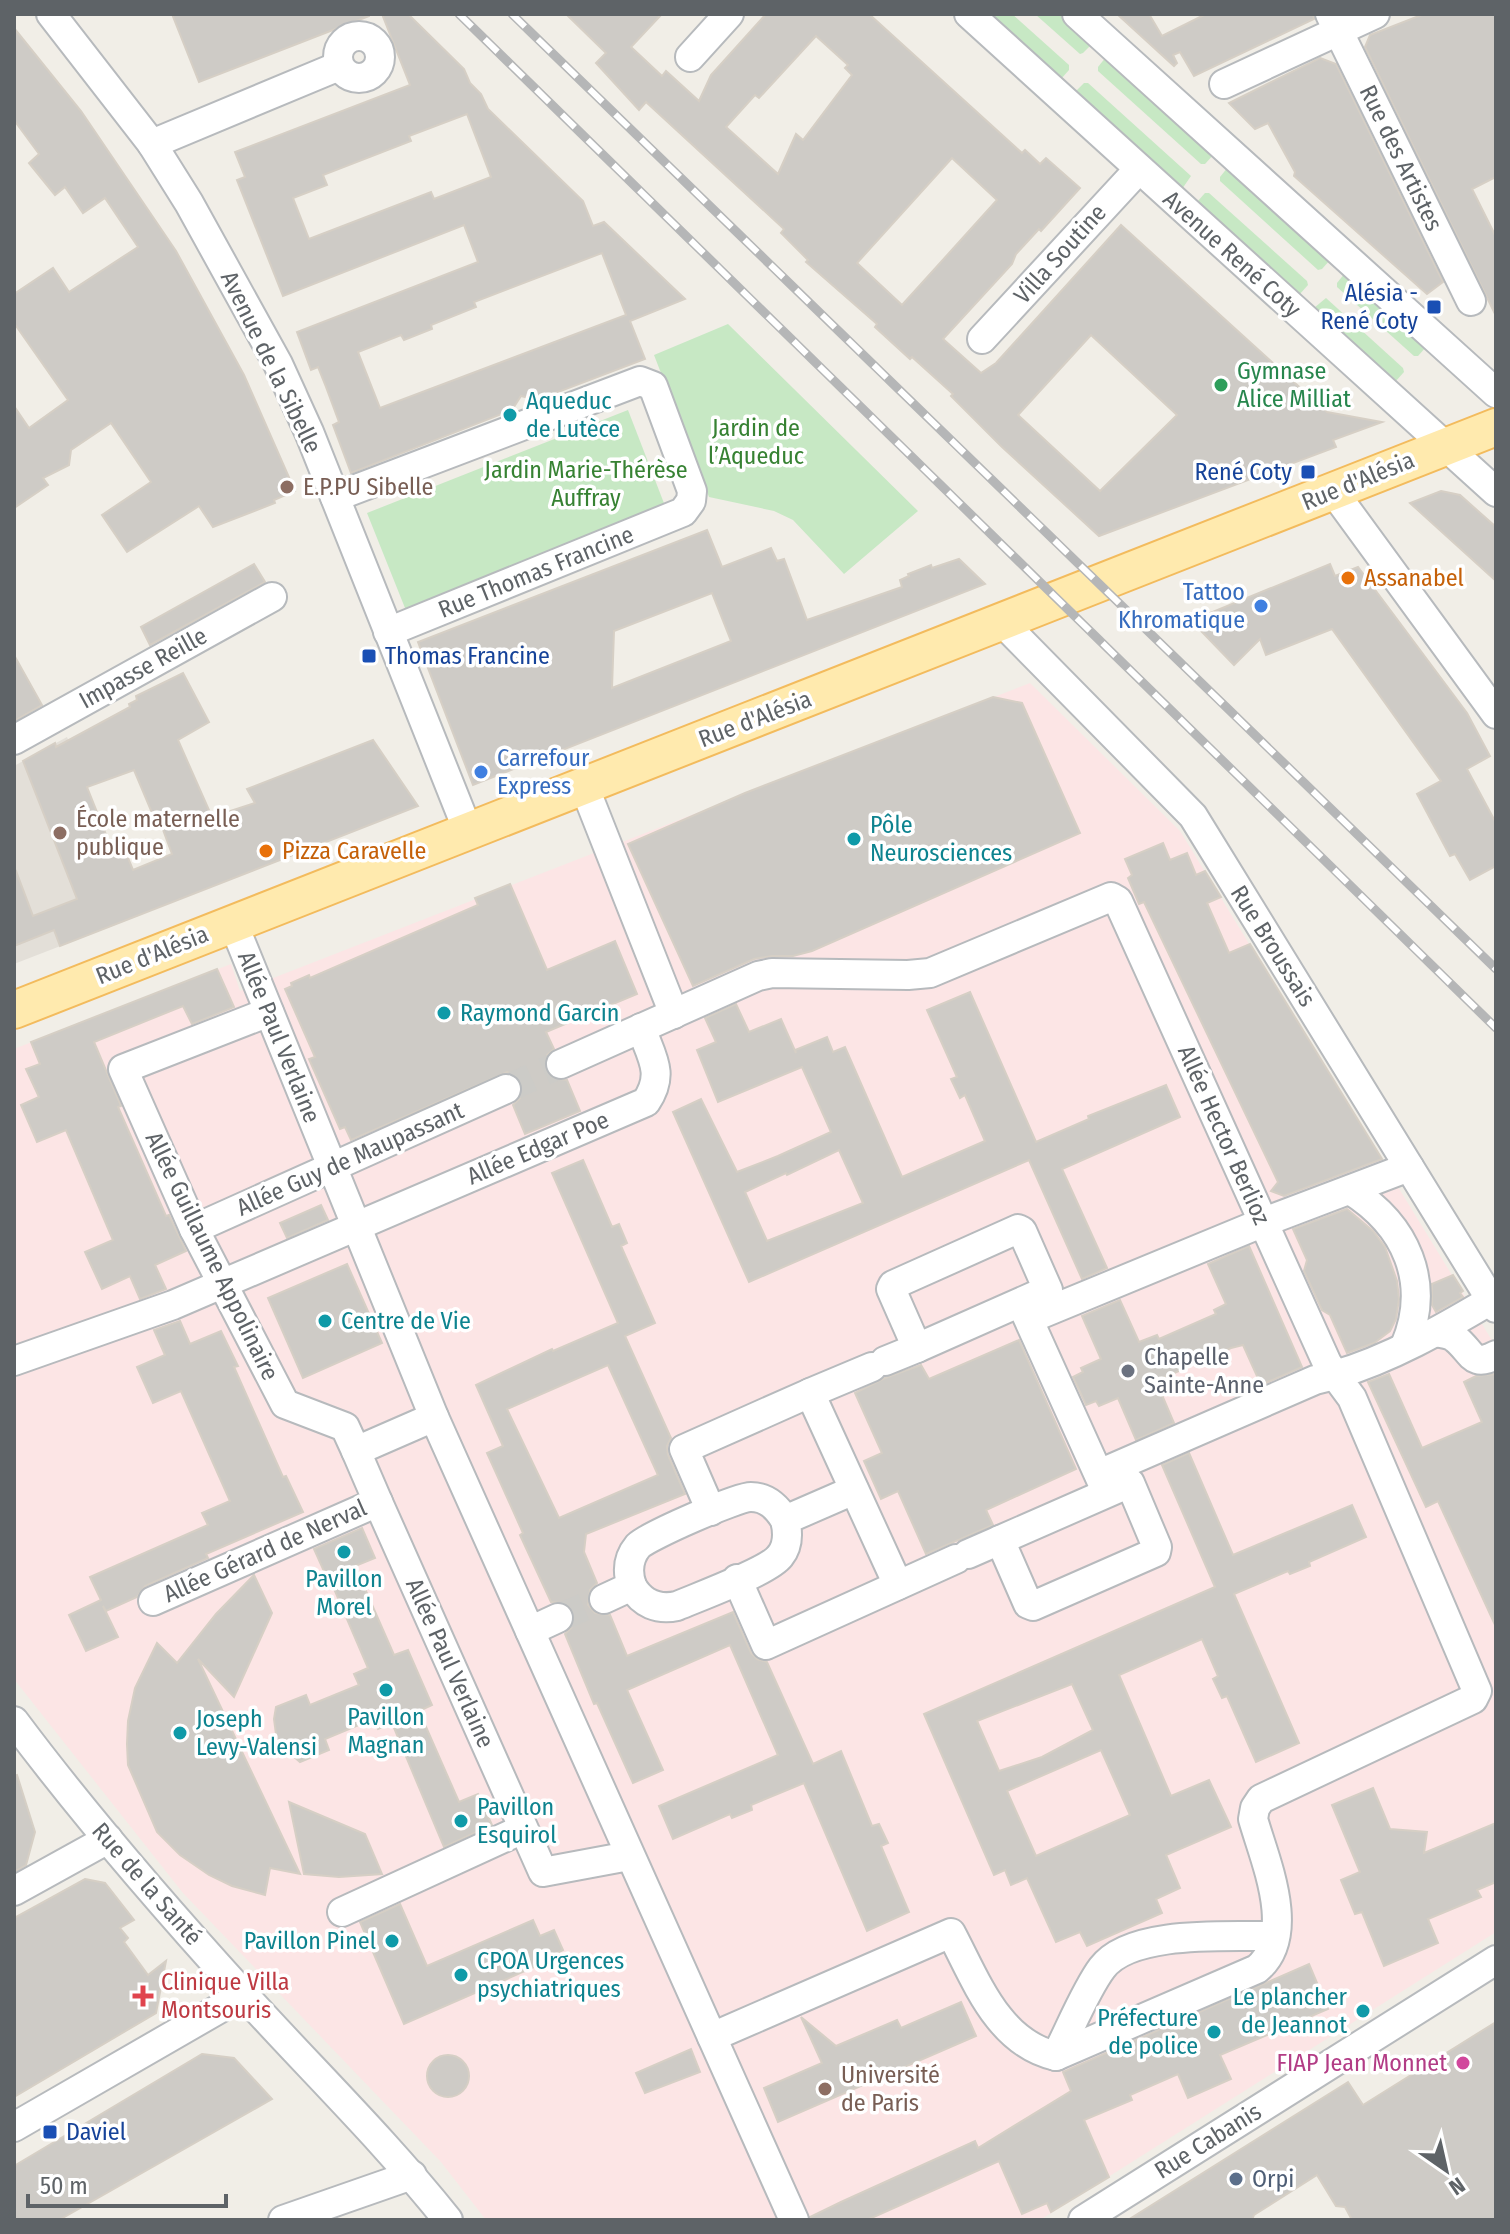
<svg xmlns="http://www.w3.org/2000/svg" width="1510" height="2234" font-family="'Fira Sans Condensed',sans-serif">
<rect width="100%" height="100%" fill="#f1eee7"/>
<polygon fill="#e3dfd8" points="67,737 138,916 14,964 14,766"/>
<polygon fill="#fce5e5" points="1030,683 1180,831 1496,1347 1496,1932 1040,2220 486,2220 441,2162 183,1893 14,1679 14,1049 231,964 240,991"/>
<g fill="#c7e8c4">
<polygon points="988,14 1012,14 1069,65 1069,70 1061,79"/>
<polygon points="1035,14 1059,14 1092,44 1083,53 1080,54"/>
<polygon points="1106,57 1214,154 1205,164 1201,164 1098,71 1098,67"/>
<polygon points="1084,83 1088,83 1191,176 1182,189 1142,152 1141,149 1139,150 1075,92"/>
<polygon points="1228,167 1314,248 1330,260 1322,269 1318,270 1220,181 1220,177"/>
<polygon points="1205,193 1209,193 1307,281 1308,285 1299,295 1197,202"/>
<polygon points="1345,273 1426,347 1418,356 1414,356 1337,287 1337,283"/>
<polygon points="1326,298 1403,368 1404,372 1395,382 1314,308"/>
<polygon points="728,324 918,511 844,574 793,520 774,511 709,497 654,355"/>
<polygon points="628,410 667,511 407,613 367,513"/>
</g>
<g fill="#cecbc6" stroke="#d6cfc5" stroke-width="2" fill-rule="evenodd">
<polygon points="172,14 369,14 369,16 199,82"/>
<path d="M382,14H408L464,69L470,83L481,94L488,109L583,201L593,226L604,222L685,299L630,321L645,359L537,400L521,396L512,410L351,473L333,425L339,422L326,387L318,367L311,370L297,332L478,262L464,225L283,296L237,180L245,177L235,152L410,85ZM467,114L491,177L434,199L431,192L309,239L293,198L327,185L323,175L411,141L409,136ZM602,253L626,315L380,408L358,352L401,335L404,340L432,329L431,325L476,307L474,302Z"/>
<path d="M566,14H662L631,47L662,76L666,71L699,101L711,75L766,14H869L1022,153L1025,150L1040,164L1046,158L1080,188L1041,231L1039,229L1016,254L1012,264L943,339L981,373L996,363L1121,225L1327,412L1382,422L1333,440L1336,447L1099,536L1002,447L951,396L953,394L912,357L910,359L875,327L877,324L806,262L808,260L781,233L784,229L646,102L639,110L596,63L606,53ZM816,36L848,65L845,68L852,75L803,140L796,134L778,174L726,127L755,95L759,98ZM952,158L997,200L902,305L857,263ZM1091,335L1177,415L1100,491L1018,415Z"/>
<polygon points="1117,14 1149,14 1162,36 1206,14 1313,14 1314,19 1194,76 1180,52 1173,55 1177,63 1174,66"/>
<polygon points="1424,14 1496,14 1496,177 1472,189 1496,237 1496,316 1365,47 1370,35"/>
<polygon points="14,28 81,111 176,251 244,375 295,491 274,500 275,503 213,527 199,506 127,552 102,515 151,482 111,423 71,450 69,465 43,478 48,485 14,508 14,406 29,428 68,400 14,323 14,294 53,268 69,292 138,247 105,198 83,213 65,187 55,195 29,163 39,154 14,120"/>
<polygon points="1320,58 1336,64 1443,282 1427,294 1294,176 1295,172 1268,123 1255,129 1229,103"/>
<polygon points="1441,491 1460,495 1496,527 1496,581 1410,503"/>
<path d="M707,530L722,567L771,548L777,561L784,559L807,620L902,587L900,580L909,576L908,574L931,565L932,568L959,559L985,584L473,785L418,642ZM712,593L731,641L612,688L614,631Z"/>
<polygon points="254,564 265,582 150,645 141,627"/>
<polygon points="1330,564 1335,576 1358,567 1467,713 1490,756 1467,769 1496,823 1496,866 1470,880 1455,854 1450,856 1417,794 1441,781 1332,629 1266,655 1260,639 1234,665 1201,631 1212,618 1210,613"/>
<polygon points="14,655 42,705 14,721"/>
<path d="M183,673L209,722L178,740L212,817L255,803L247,789L373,740L418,806L60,946L54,930L14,946V872L16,871L33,916L77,899L23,761L55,743L56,747L130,707L129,704L137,700L136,696ZM134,770L152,813L156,811L172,854L133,870L126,853L115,857L87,787Z"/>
<polygon points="993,697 1022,703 1080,833 812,951 793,956 772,956 754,959 693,986 628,844 745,793"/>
<polygon points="1163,843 1170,860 1187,853 1196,875 1205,871 1221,897 1207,903 1229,953 1250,944 1382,1159 1284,1196 1271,1191 1278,1182 1144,902 1139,904 1128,878 1132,875 1125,859"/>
<polygon points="510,884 547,970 615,941 637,994 546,1032 554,1049 547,1055 545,1070 552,1078 567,1080 580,1111 525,1134 513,1105 520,1098 522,1083 515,1075 507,1072 351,1140 345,1127 340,1129 309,1059 315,1057 285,989 292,986 291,983 309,975 310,978 478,905 475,898"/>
<polygon points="217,969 234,1007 192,1024 183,1006 94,1042 121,1106 118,1107 166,1216 169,1215 186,1251 155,1265 166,1289 140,1299 130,1276 102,1289 85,1252 113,1240 66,1130 37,1142 21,1105 39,1097 26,1069 40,1064 31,1042"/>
<path d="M970,992L1036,1142L1089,1119L1088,1116L1166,1085L1180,1117L1062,1169L1107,1268L1082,1279L1029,1160L749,1282L673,1112L701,1099L737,1172L778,1156L831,1132L802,1067L718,1102L697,1050L716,1042L705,1018L736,1004L749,1032L781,1019L796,1053L795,1050L827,1037L833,1052L845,1047L902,1177L985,1141L965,1095L960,1098L951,1079L957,1077L927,1010ZM839,1150L863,1203L767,1241L745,1192L786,1173L787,1175Z"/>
<path d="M583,1160L612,1227L619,1224L627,1243L621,1246L655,1323L625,1336L671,1438L667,1446L668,1455L685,1494L586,1534L584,1552L597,1583L590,1590L588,1605L595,1613L610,1615L627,1656L733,1612L751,1653L757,1659L767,1662L813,1764L841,1751L872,1826L879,1824L888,1843L881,1846L909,1912L867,1931L804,1783L751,1805L752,1810L732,1818L730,1814L673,1839L659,1806L778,1755L730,1645L627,1690L663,1770L633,1783L597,1703L594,1704L565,1634L572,1627L574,1612L567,1604L551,1602L520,1535L523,1533L487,1453L503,1446L476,1385L552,1349L553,1351L618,1323L552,1173ZM608,1365L658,1475L559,1518L507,1409Z"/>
<polygon points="321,1205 328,1220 287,1238 280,1223"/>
<polygon points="1347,1209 1373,1231 1385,1247 1397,1281 1399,1299 1396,1319 1390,1331 1374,1343 1347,1353 1330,1315 1322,1310 1304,1271 1307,1260 1293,1229"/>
<polygon points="1249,1246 1302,1367 1261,1385 1243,1345 1231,1348 1156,1381 1174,1423 1136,1440 1118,1398 1099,1406 1096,1401 1086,1405 1073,1377 1083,1372 1081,1368 1101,1359 1082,1316 1120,1300 1139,1342 1157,1335 1159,1339 1216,1314 1214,1310 1226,1304 1208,1264"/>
<polygon points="347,1264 382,1343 303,1378 268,1298"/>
<polygon points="1453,1275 1463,1291 1460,1293 1463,1297 1436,1312 1432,1305 1432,1284"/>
<polygon points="180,1321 190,1344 221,1331 238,1366 234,1367 283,1477 286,1476 303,1512 206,1554 208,1558 145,1586 137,1597 106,1611 103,1606 118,1637 86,1651 69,1615 101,1600 90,1577 208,1525 202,1513 230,1501 181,1391 153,1403 137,1367 165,1355 154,1330"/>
<polygon points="1019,1340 1076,1469 986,1510 993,1525 926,1554 898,1491 881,1499 864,1461 882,1453 855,1393 885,1378 921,1365 929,1379"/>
<polygon points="1389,1374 1422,1448 1482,1422 1464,1382 1476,1376 1496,1374 1496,1627 1438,1501 1426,1507 1368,1382"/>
<path d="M1189,1453L1233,1555L1352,1505L1366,1537L1309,1562L1310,1566L1290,1574L1288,1571L1234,1594L1299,1743L1256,1762L1227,1696L1222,1698L1213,1679L1218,1676L1202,1639L1119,1675L1171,1796L1209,1780L1231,1827L1166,1855L1180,1888L1156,1899L1162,1913L1087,1946L1080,1932L1056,1942L1027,1878L1011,1885L1005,1870L994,1875L924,1714L1215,1587L1162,1465ZM1072,1684L1093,1730L1042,1757L999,1771L977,1721ZM1101,1750L1130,1815L1036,1856L1007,1791Z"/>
<polygon points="362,1528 375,1558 355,1566 394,1655 408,1650 432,1705 419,1711 459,1802 478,1794 492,1825 444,1847 392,1723 378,1729 373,1719 325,1739 329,1750 300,1762 277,1742 274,1719 276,1707 306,1695 310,1705 359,1685 354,1674 368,1668 329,1577 327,1578 314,1549"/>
<polygon points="254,1575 272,1613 234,1697 198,1659 300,1874 270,1868 265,1895 232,1886 209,1875 180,1855 157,1832 128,1765 127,1744 128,1721 135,1688 157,1643 177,1663 216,1614"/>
<polygon points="17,1775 35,1832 26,1865 14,1872 14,1776"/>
<polygon points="1373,1788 1390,1829 1427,1832 1424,1853 1496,1823 1496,1882 1477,1890 1481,1897 1428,1919 1438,1943 1384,1966 1362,1912 1355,1914 1341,1880 1360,1872 1332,1805"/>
<polygon points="289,1802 365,1834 382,1874 339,1877 304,1874"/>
<polygon points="85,1879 105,1883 134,1920 120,1928 128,1938 124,1942 148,1975 166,1961 156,2013 14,2097 14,1918"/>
<polygon points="400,1904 427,1966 533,1920 540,1936 554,1930 563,1950 549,1957 550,1960 404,2024 360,1922"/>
<polygon points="1309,1964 1328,2009 1220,2055 1231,2079 1188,2098 1178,2074 1130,2095 1132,2100 1084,2120 1109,2177 1051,2212 1047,2203 1022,2214 999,2161 867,2220 811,2220 810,2217 841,2202 975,2141 978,2148 1071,2091 1063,2072"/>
<polygon points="961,2002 976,2036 778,2122 764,2088 822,2063 801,2017 836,2046 897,2020 901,2028"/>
<polygon points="1496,2022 1496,2220 1352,2220 1345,2207 1336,2206 1317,2175 1254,2215 1252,2220 1128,2220 1348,2082 1363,2105"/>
<polygon points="691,2049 700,2072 645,2093 636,2073"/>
<polygon points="202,2054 234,2058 272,2099 59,2220 14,2220 14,2166"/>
<circle cx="448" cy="2076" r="21"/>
</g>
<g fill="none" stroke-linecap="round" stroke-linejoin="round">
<g stroke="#cccbc7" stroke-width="28" stroke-dasharray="28 14" stroke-linecap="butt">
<polyline points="506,1089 561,1064"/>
<polyline points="558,1618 604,1599"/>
</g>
<g stroke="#b7babd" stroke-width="32">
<g id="minor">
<polyline points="51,14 152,144 189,203 278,364 309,432 468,831"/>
<polyline points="969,14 1496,492"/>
<polyline points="1077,14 1496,393"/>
<polyline points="1330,14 1471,301"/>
<circle cx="359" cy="57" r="21"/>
<polyline points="690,57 729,14"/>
<polyline points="1224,84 1375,14"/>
<polyline points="152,144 339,66"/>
<polyline points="982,339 1139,169"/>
<polyline points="1333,491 1496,714"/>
<polyline points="335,497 640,381 653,386 692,491 691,501 683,512 388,632"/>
<polyline points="1002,622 1193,816 1496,1308"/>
<polyline points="14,740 272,597"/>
<polyline points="584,786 674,1014"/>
<polyline points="233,923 434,1417 794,2220"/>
<polyline points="269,1012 123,1069 194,1229 285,1404 345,1427 356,1451"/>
<polyline points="561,1064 758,976 772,973 908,975 930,973 1111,897 1118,901 1327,1363 1335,1375 1315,1380 1099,1474"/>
<path d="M1350,1190C1406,1225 1432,1282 1405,1346"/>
<polyline points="194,1229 506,1089"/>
<polygon points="1018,1229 1022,1231 1048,1290 917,1348 891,1289 893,1285"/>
<polyline points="1021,1303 1106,1491"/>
<polyline points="1029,1319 1264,1222 1409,1167"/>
<path d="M1436,1332C1443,1334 1451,1334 1456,1339C1472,1352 1472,1368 1496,1355"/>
<path d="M14,1361L173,1305L646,1102C665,1074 652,1058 641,1028"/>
<polyline points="885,1361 917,1348"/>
<polyline points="872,1367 810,1393 898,1585"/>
<polyline points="434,1417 356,1451 378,1502 543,1872 629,1856"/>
<polygon points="1130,1483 1157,1547 1156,1552 1033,1606 1028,1604 1000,1540"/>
<polyline points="711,1511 684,1449 810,1393"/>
<polyline points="968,1554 1000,1540"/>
<polyline points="737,1579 766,1645 956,1559"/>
<path d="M632,1586C642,1604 658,1610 677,1606C698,1597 769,1571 780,1556C789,1545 788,1532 785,1520L854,1490"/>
<path d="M604,1599L632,1586C627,1572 628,1558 638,1546C648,1536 737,1497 751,1497C767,1497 777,1507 785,1520"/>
<polyline points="153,1601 378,1502"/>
<polyline points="530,1631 558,1618"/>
<path d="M14,1721C85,1816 164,1907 244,1995C312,2070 385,2141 448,2220"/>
<polyline points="14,1891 108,1839"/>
<polyline points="342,1912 523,1829"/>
<path d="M712,2037L951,1933C976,1980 998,2043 1056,2056L1257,1969C1298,1935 1265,1861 1253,1819L1255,1808L1261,1799L1473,1699L1477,1691L1352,1398L1335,1375C1390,1359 1442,1329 1491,1300"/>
<path d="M1056,2056C1069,2031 1086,1989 1102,1968C1131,1929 1231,1937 1275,1936"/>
<polyline points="14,2127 243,1995"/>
<polyline points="283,2220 412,2175"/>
<polyline points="1083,2220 1496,1960"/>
</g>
</g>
<g stroke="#f3bb5d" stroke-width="40">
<polyline id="major" points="14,1010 1496,427"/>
</g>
<use href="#minor" stroke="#fff" stroke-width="28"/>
<use href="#major" stroke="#ffeaae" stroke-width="36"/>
<g stroke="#b5b6b7" stroke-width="9">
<g id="rail">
<polyline points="459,14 1496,1028"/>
<polyline points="512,14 1496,969"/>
</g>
</g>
<use href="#rail" stroke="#fff" stroke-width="6" stroke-dasharray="18" stroke-linecap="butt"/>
</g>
<g fill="#1a4fb4" stroke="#fff" stroke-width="3">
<rect x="1426" y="299" width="16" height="16" rx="4"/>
<rect x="1300" y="464" width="16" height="16" rx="4"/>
<rect x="361" y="648" width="16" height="16" rx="4"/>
<rect x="42" y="2124" width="16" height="16" rx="4"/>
</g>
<circle fill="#2e9e5b" stroke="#fff" stroke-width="3" cx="1221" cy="385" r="8"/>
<g fill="#0f9aa8" stroke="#fff" stroke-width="3">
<circle cx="510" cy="415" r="8"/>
<circle cx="854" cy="839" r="8"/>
<circle cx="444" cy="1013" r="8"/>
<circle cx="325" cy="1321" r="8"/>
<circle cx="344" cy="1552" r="8"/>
<circle cx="386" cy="1690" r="8"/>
<circle cx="180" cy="1733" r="8"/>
<circle cx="461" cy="1821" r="8"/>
<circle cx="392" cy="1941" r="8"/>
<circle cx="461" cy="1975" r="8"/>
<circle cx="1363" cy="2011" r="8"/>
<circle cx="1214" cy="2032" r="8"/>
</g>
<g fill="#8d6e63" stroke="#fff" stroke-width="3">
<circle cx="287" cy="487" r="8"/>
<circle cx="60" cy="833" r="8"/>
<circle cx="825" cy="2089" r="8"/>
</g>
<g fill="#e8710a" stroke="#fff" stroke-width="3">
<circle cx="1348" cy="578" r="8"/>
<circle cx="266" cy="851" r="8"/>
</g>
<g fill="#3f7fe0" stroke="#fff" stroke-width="3">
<circle cx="1261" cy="606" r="8"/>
<circle cx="481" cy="772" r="8"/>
</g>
<circle fill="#6b7280" stroke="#fff" stroke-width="3" cx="1128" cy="1371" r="8"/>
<path fill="#e0444e" stroke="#fff" stroke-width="3" d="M139 1984h8v8h8v8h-8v8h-8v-8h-8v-8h8z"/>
<circle fill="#d1479c" stroke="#fff" stroke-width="3" cx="1463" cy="2063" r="8"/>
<circle fill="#5c6f8a" stroke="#fff" stroke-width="3" cx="1236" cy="2179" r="8"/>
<g text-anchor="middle" stroke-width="7" stroke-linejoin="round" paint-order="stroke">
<g font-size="24" fill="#5e6367" stroke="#fff">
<text transform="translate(1401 158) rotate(64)" y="8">Rue des Artistes</text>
<text transform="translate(1060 254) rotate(-48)" y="8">Villa Soutine</text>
<text transform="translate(1232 254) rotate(42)" y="8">Avenue René Coty</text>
<text transform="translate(271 362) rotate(64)" y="8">Avenue de la Sibelle</text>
<text transform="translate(1358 481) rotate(-22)" y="8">Rue d'Alésia</text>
<text transform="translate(536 572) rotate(-22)" y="8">Rue Thomas Francine</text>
<text transform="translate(143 668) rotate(-29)" y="8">Impasse Reille</text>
<text transform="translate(755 719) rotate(-21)" y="8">Rue d'Alésia</text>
<text transform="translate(1273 946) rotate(58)" y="8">Rue Broussais</text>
<text transform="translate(152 955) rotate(-22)" y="8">Rue d'Alésia</text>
<text transform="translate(279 1037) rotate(68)" y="8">Allée Paul Verlaine</text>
<text transform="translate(1224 1135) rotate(66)" y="8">Allée Hector Berlioz</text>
<text transform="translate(538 1148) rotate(-23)" y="8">Allée Edgar Poe</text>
<text transform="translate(350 1159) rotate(-24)" y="8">Allée Guy de Maupassant</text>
<text transform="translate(212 1256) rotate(64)" y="8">Allée Guillaume Appolinaire</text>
<text transform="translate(265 1551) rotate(-24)" y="8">Allée Gérard de Nerval</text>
<text transform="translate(450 1663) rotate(66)" y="8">Allée Paul Verlaine</text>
<text transform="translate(147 1884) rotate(49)" y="8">Rue de la Santé</text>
<text transform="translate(1208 2141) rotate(-32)" y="8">Rue Cabanis</text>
</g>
<g font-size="24" fill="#164399" stroke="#fff" text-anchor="end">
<text x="1418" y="301">Alésia -<tspan x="1418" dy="28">René Coty</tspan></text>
<text x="1292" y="480">René Coty</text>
<text x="385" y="664" text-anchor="start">Thomas Francine</text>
<text x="66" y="2140" text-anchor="start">Daviel</text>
</g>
<g font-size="24" fill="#27864d" stroke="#fff" text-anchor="start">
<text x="1237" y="379">Gymnase<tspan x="1237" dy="28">Alice Milliat</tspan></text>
</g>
<g font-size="24" fill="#0d838f" stroke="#fff" text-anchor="start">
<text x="526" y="409">Aqueduc<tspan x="526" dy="28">de Lutèce</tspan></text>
<text x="870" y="833">Pôle<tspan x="870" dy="28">Neurosciences</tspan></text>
<text x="460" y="1021">Raymond Garcin</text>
<text x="341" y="1329">Centre de Vie</text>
<text x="344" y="1587" text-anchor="middle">Pavillon<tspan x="344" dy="28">Morel</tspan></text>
<text x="386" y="1725" text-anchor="middle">Pavillon<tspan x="386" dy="28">Magnan</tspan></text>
<text x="196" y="1727">Joseph<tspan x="196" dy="28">Levy-Valensi</tspan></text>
<text x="477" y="1815">Pavillon<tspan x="477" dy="28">Esquirol</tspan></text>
<text x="376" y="1949" text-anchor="end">Pavillon Pinel</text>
<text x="477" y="1969">CPOA Urgences<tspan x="477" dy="28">psychiatriques</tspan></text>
<text x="1347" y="2005" text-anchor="end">Le plancher<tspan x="1347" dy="28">de Jeannot</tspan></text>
<text x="1198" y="2026" text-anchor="end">Préfecture<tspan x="1198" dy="28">de police</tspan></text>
</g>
<g font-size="24" fill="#378233" stroke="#fff">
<text x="756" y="436">Jardin de<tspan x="756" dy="28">l’Aqueduc</tspan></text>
<text x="586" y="478">Jardin Marie-Thérèse<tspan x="586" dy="28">Auffray</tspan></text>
</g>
<g font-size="24" fill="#785e54" stroke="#fff" text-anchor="start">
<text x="303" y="495">E.P.PU Sibelle</text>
<text x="76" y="827">École maternelle<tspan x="76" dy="28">publique</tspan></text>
<text x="841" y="2083">Université<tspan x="841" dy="28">de Paris</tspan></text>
</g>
<g font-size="24" fill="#c56008" stroke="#fff" text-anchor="start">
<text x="1364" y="586">Assanabel</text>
<text x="282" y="859">Pizza Caravelle</text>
</g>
<g font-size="24" fill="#366cbe" stroke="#fff" text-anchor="end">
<text x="1245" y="600">Tattoo<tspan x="1245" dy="28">Khromatique</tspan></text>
<text x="497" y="766" text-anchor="start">Carrefour<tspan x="497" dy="28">Express</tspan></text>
</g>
<g font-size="24" fill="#5b616d" stroke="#fff" text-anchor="start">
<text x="1144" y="1365">Chapelle<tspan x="1144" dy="28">Sainte-Anne</tspan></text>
</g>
<g font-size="24" fill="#be3a42" stroke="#fff" text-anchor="start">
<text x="161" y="1990">Clinique Villa<tspan x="161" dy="28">Montsouris</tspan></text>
</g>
<g font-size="24" fill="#b23c85" stroke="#fff" text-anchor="end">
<text x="1447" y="2071">FIAP Jean Monnet</text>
</g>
<g font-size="24" fill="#4e5e75" stroke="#fff" text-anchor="start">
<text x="1252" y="2187">Orpi</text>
</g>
</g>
<rect width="1510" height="2234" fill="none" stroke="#5e6367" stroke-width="32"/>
<g transform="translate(1446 2170) rotate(146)" stroke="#ffffff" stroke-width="6" paint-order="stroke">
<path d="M0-6L14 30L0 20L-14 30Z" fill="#5e6367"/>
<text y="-12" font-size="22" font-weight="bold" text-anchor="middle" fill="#5e6367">N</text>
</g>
<path d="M28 2194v12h198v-12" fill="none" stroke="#5e6367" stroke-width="4"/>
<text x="40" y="2194" font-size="24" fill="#5e6367" stroke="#ffffff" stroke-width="6" paint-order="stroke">50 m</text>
</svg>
